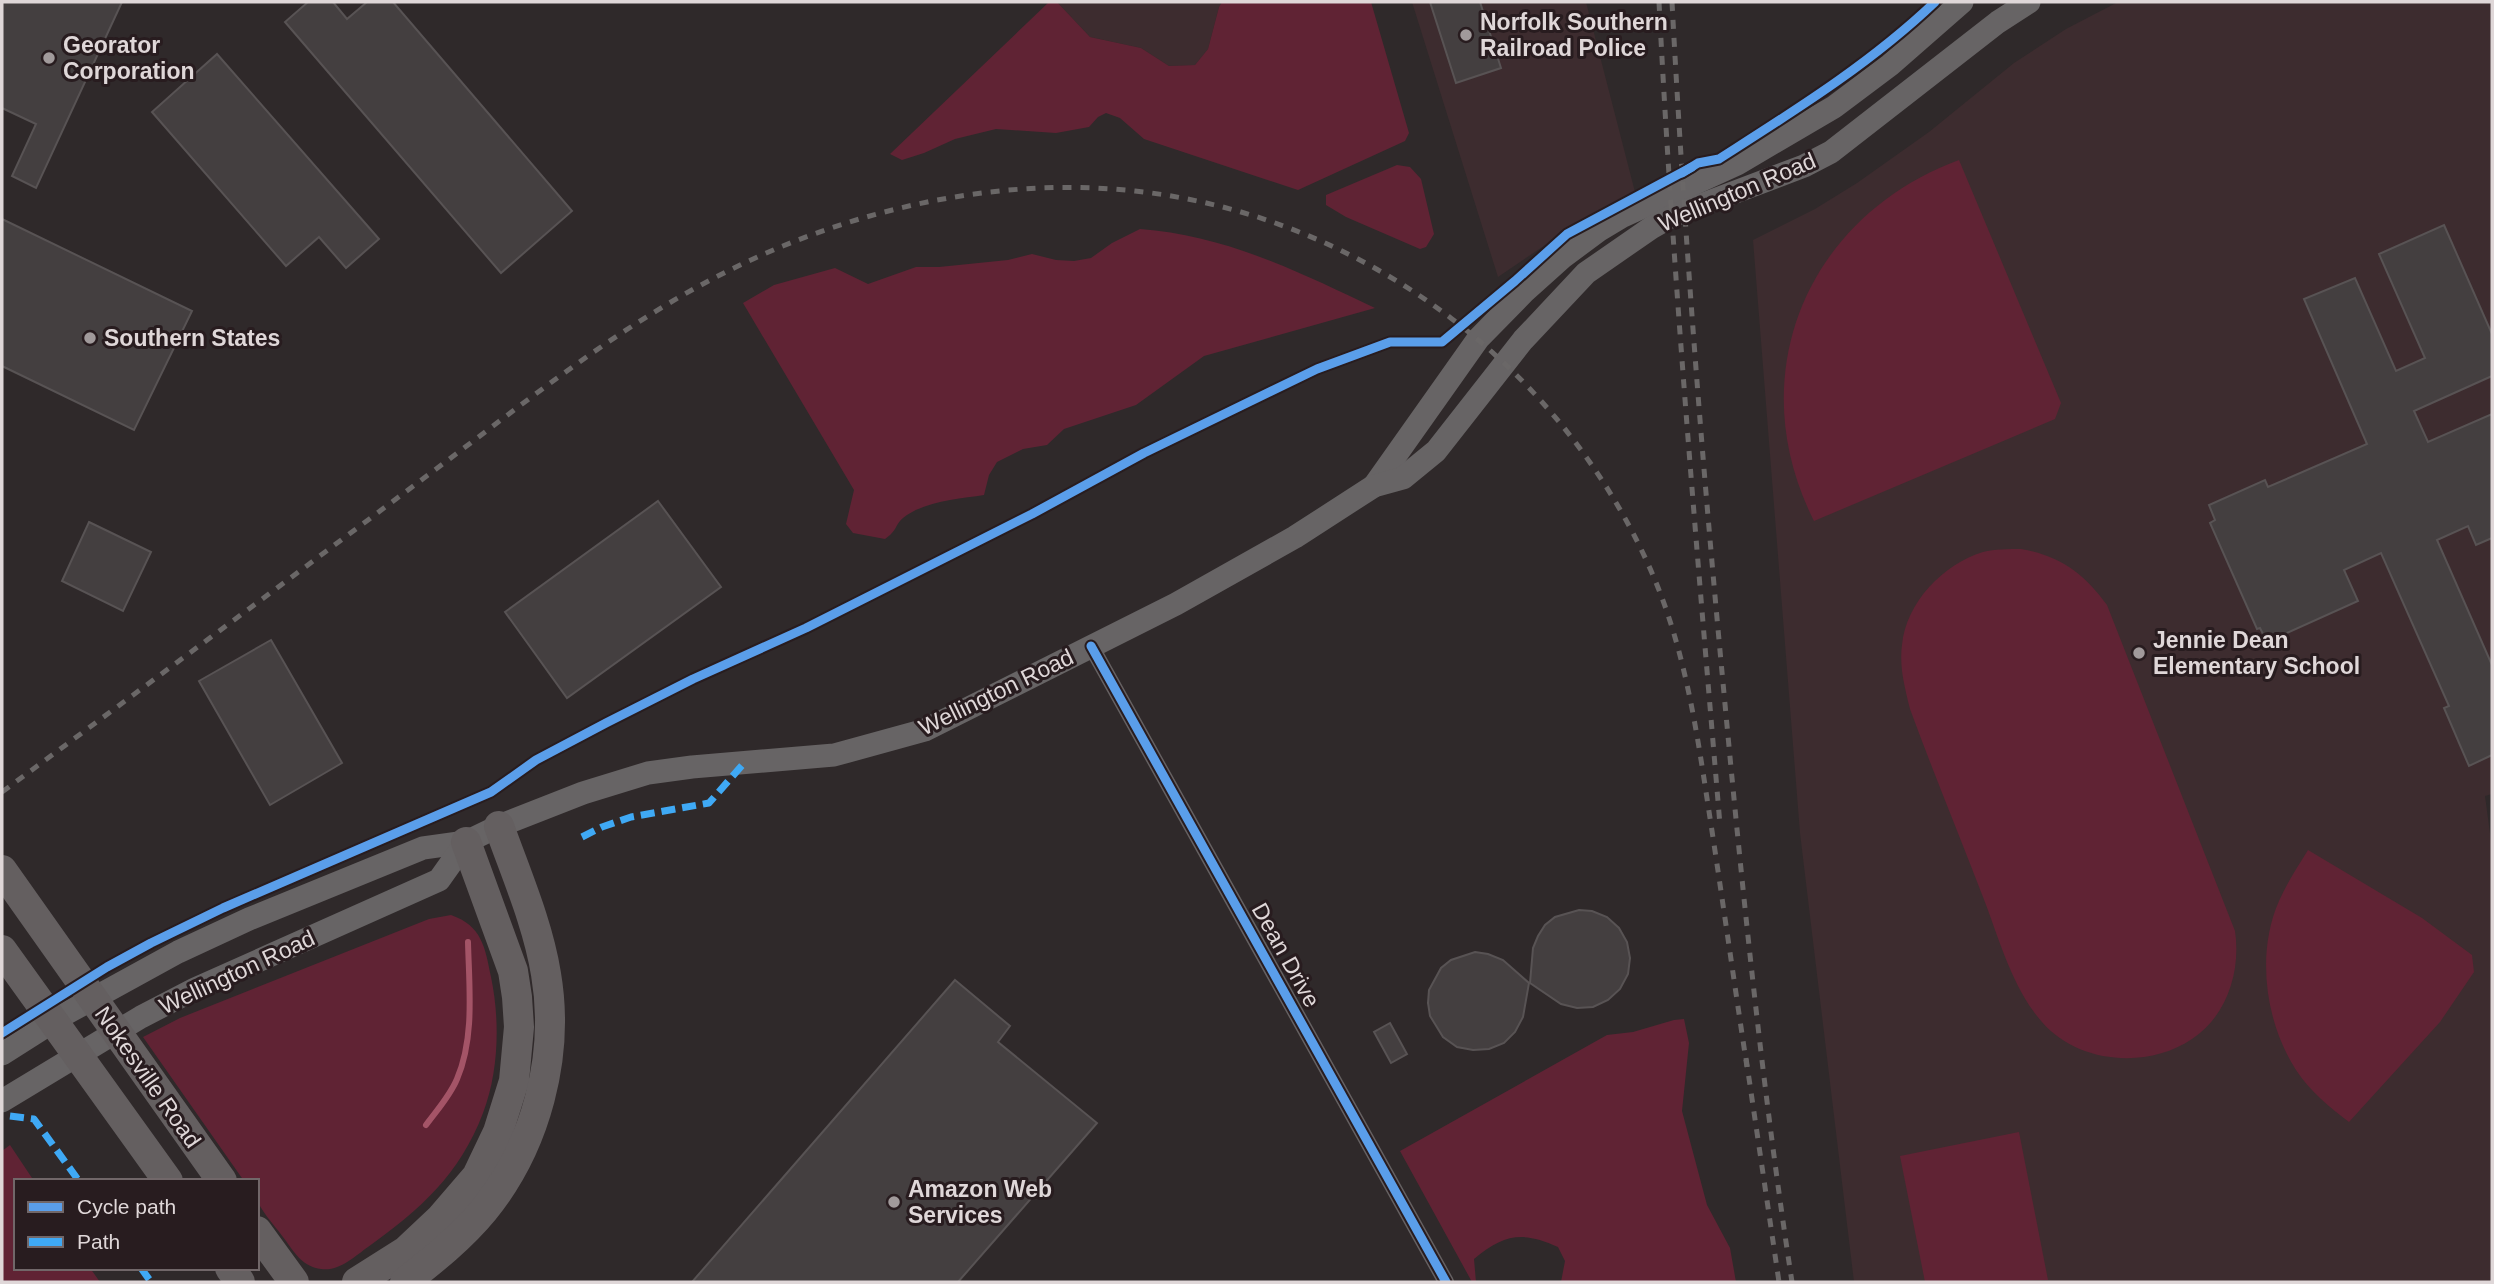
<svg xmlns="http://www.w3.org/2000/svg" width="2494" height="1284" font-family="Arial,sans-serif">
<rect width="100%" height="100%" fill="#2f292a"/>
<g fill="#3d2c2f">
<polygon points="1057,2 1222,2 1219,7 1208,49 1195,65 1169,66 1141,48 1090,37"/>
<polygon points="1412,2 1586,2 1635,192 1582,220 1498,277"/>
<polygon points="2118,2 2492,2 2492,794 2485,796 2492,848 2492,1282 1854,1282 1800,833 1753,240 1815,209 1857,183 1929,132 2014,63 2066,29"/>
</g>
<g fill="#602334">
<polygon points="1049,2 1057,2 1090,37 1141,48 1169,66 1195,65 1208,49 1219,7 1222,2 1371,2 1409,133 1405,141 1298,190 1144,139 1120,118 1106,113 1098,117 1089,127 1056,133 996,129 955,139 924,153 902,160 890,154"/>
<path d="M1959,160L2061,403L2055,419L1814,521C1740,375 1807,216 1959,160Z"/>
<polygon points="1397,165 1410,167 1421,179 1434,234 1426,247 1420,249 1346,217 1326,205 1326,195"/>
<path d="M1140,229C1225,235 1299,272 1375,308L1204,356L1136,405L1064,429L1047,445L1023,449L997,462L989,475L984,495C959,499 924,501 903,518C895,525 897,531 885,539L853,533L846,524L854,490L743,303L774,285L835,268L868,284L916,267H939L1008,260L1032,254L1056,260L1074,261L1091,258L1112,243Z"/>
<path d="M2021,549C2059,555 2085,574 2107,605L2235,931C2241,971 2227,1016 2192,1039C2148,1069 2078,1064 2042,1022C2012,988 1999,938 1983,897C1959,834 1933,772 1910,709C1905,688 1899,667 1902,645C1906,603 1943,564 1983,552C1995,549 2008,549 2021,549Z"/>
<path d="M2308,850L2422,918L2472,955L2474,972L2440,1022L2349,1122C2329,1107 2310,1091 2296,1070C2265,1022 2256,953 2279,901C2287,883 2298,866 2308,850Z"/>
<path d="M451,915C482,926 485,947 491,977C500,1020 499,1071 483,1113C460,1174 420,1210 368,1247C355,1256 339,1272 321,1269C304,1267 295,1254 286,1241C277,1228 264,1215 258,1202C256,1196 257,1187 257,1181H244L143,1037L180,1018L429,919Z"/>
<path d="M1684,1019L1689,1043L1682,1111L1707,1205L1730,1248L1736,1282H1561L1565,1261L1558,1247C1523,1231 1504,1234 1474,1259L1476,1282H1472L1400,1151L1607,1035L1633,1032L1674,1020Z"/>
<polygon points="2019,1132 2048,1280 1925,1282 1900,1156"/>
<polygon points="10,1145 34,1181 16,1181 16,1268 90,1268 100,1282 2,1282 2,1151"/>
</g>
<g fill="none" stroke-linecap="round" stroke-linejoin="round">
<path stroke="#a45467" stroke-width="6" d="M426,1125C437,1110 450,1096 457,1079C475,1037 469,986 468,942"/>
</g>
<g fill="#443f40" stroke="#585354" stroke-width="2">
<polygon points="2,2 122,2 36,188 12,176 36,124 2,108"/>
<polygon points="308,2 333,2 347,19 367,2 393,2 572,211 501,273 285,22"/>
<polygon points="1430,2 1480,2 1501,68 1456,83"/>
<polygon points="217,54 379,239 346,268 319,237 286,266 152,112"/>
<polygon points="2,219 192,311 134,430 2,366"/>
<polygon points="2444,225 2492,334 2492,376 2414,411 2428,442 2492,414 2492,538 2476,545 2468,526 2437,540 2492,665 2492,755 2469,766 2444,708 2449,706 2381,553 2344,570 2358,601 2267,642 2260,628 2257,629 2210,523 2215,520 2209,505 2265,480 2268,487 2367,444 2304,299 2355,278 2396,371 2425,358 2379,254"/>
<polygon points="658,501 721,587 567,698 505,612"/>
<polygon points="89,522 151,552 123,611 62,581"/>
<polygon points="271,640 342,763 270,805 199,681"/>
<polygon points="1579,910 1592,911 1607,917 1619,928 1627,942 1630,958 1628,974 1620,989 1608,1000 1593,1007 1577,1008 1561,1004 1530,983 1533,948 1538,936 1545,925 1555,917"/>
<polygon points="1475,952 1488,954 1503,960 1529,983 1523,1017 1515,1032 1504,1043 1489,1049 1473,1050 1457,1047 1443,1037 1430,1016 1428,1003 1429,990 1441,968 1451,960"/>
<polygon points="955,980 1010,1026 998,1042 1097,1123 958,1282 692,1282"/>
<polygon points="1390,1023 1407,1054 1391,1063 1374,1032"/>
</g>
<g fill="none" stroke-linecap="round" stroke-linejoin="round">
<polyline stroke="#656162" stroke-width="16" points="1091,646 1446,1282"/>
<g stroke="#676465" stroke-width="23">
<polyline points="1374,486 1478,339 1524,292 1563,257 1598,231 1623,216 1737,164 1834,107 1890,65 1962,2"/>
<polyline points="2,1054 65,1014 178,952 249,919 423,848 466,842 499,826 583,793 648,773 692,767 834,755 925,730 1176,604 1295,537 1374,486 1403,478 1436,451 1523,340 1586,273 1651,228 1672,216 1804,166 1831,152 1998,22 2029,2"/>
<polyline points="2,1101 141,1017 195,989 439,880 466,842"/>
</g>
<g stroke="#645f60" stroke-width="30">
<polyline points="2,870 222,1181"/>
<polyline points="2,950 168,1181"/>
<polyline points="257,1231 294,1282"/>
<polyline points="230,1268 240,1282"/>
<polyline points="357,1282 406,1251 440,1219 477,1176 498,1132 514,1081 519,1027 517,997 513,971 466,842"/>
<path d="M405,1282C433,1260 461,1238 484,1210C536,1146 560,1056 546,974C538,924 516,874 499,826"/>
</g>
<g stroke="#6a6767" stroke-width="5" stroke-dasharray="9 9" stroke-linecap="butt">
<path d="M1659,2C1673,277 1697,551 1720,825"/>
<path d="M1672,2C1684,226 1701,449 1722,672C1741,876 1761,1080 1792,1282"/>
<path d="M2,792C143,688 284,583 424,478C513,412 603,338 701,285C831,214 988,175 1135,191C1358,215 1556,361 1648,564C1687,649 1698,741 1712,831C1724,910 1735,988 1747,1067"/>
<polyline points="1746,1058 1779,1282"/>
</g>
<g stroke="#3fa9f5" stroke-width="7" stroke-dasharray="14 7" stroke-linecap="butt">
<polyline points="582,837 602,827 631,817 709,803 745,762"/>
<polyline points="10,1116 34,1119 79,1181"/>
<polyline points="141,1268 151,1282"/>
</g>
<g stroke="#281c1f" stroke-width="13">
<g id="cycleway">
<path d="M1682,173L1698,163L1719,159C1794,111 1870,64 1935,2"/>
<polyline points="1091,646 1446,1282"/>
<polyline points="2,1033 107,967 151,943 223,908 491,792 536,760 606,723 693,679 806,628 1032,514 1144,453 1317,369 1390,342 1442,342 1515,281 1567,234 1692,167"/>
</g>
</g>
<use href="#cycleway" stroke="#5a9eea" stroke-width="9"/>
</g>
<g fill="#a19a9b" stroke="#281c1f" stroke-width="2.5">
<circle cx="1466" cy="35" r="7"/>
<circle cx="49" cy="58" r="7"/>
<circle cx="90" cy="338" r="7"/>
<circle cx="2139" cy="653" r="7"/>
<circle cx="894" cy="1202" r="7"/>
</g>
<g text-anchor="middle" stroke-width="6" stroke-linejoin="round" paint-order="stroke">
<g font-size="23" font-weight="bold" fill="#dfd7d8" stroke="#281c1f" text-anchor="start">
<text x="1480" y="30">Norfolk Southern<tspan x="1480" dy="26">Railroad Police</tspan></text>
<text x="63" y="53">Georator<tspan x="63" dy="26">Corporation</tspan></text>
<text x="104" y="346">Southern States</text>
<text x="2153" y="648">Jennie Dean<tspan x="2153" dy="26">Elementary School</tspan></text>
<text x="908" y="1197">Amazon Web<tspan x="908" dy="26">Services</tspan></text>
</g>
<g font-size="23" fill="#dfd7d8" stroke="#281c1f">
<text transform="translate(1737 192) rotate(-23)" y="8">Wellington Road</text>
<text transform="translate(996 692) rotate(-26)" y="8">Wellington Road</text>
<text transform="translate(1286 955) rotate(61)" y="8">Dean Drive</text>
<text transform="translate(237 972) rotate(-25)" y="8">Wellington Road</text>
<text transform="translate(148 1077) rotate(55)" y="8">Nokesville Road</text>
</g>
</g>
<rect width="2494" height="1284" fill="none" stroke="#dfd7d8" stroke-width="7"/>
<rect x="14" y="1179" width="245" height="91" fill="#281c1f" stroke="#716769" stroke-width="2"/>
<rect x="28" y="1202" width="35" height="10" fill="#5a9eea" stroke="#716769" stroke-width="2"/>
<text x="77" y="1214" font-size="21" fill="#dfd7d8">Cycle path</text>
<rect x="28" y="1237" width="35" height="10" fill="#3fa9f5" stroke="#716769" stroke-width="2"/>
<text x="77" y="1249" font-size="21" fill="#dfd7d8">Path</text>
</svg>
